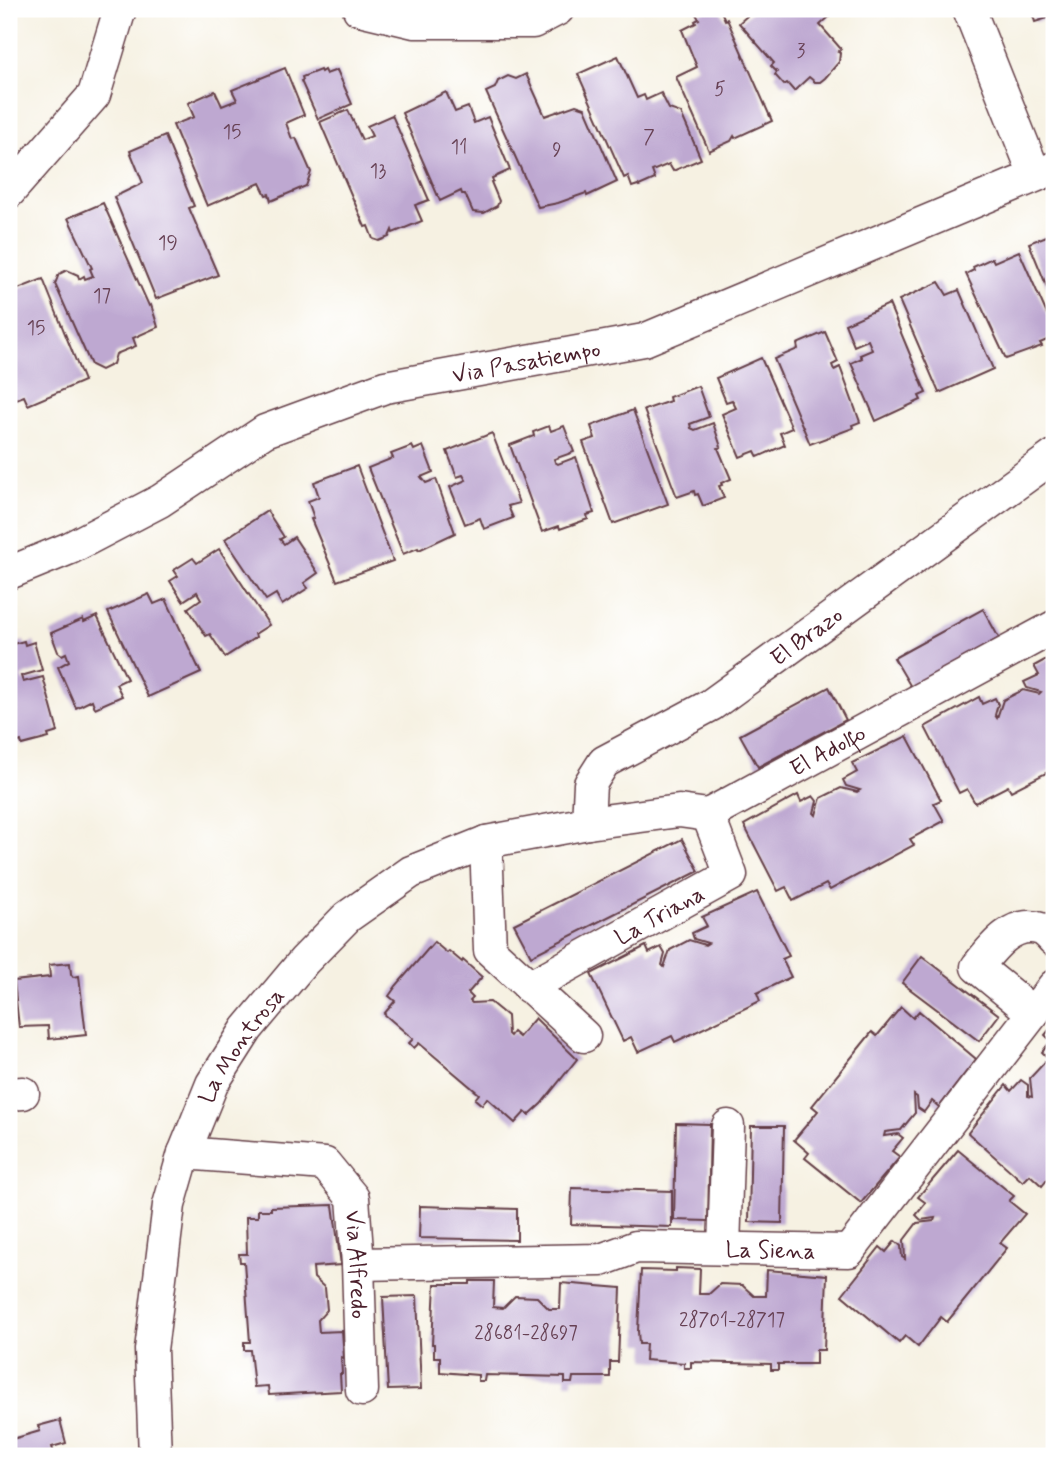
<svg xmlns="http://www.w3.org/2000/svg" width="1063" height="1465" font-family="Mynerve,sans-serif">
<rect width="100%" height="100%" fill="#fff"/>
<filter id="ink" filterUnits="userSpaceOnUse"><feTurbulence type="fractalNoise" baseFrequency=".0143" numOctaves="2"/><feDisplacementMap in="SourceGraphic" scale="14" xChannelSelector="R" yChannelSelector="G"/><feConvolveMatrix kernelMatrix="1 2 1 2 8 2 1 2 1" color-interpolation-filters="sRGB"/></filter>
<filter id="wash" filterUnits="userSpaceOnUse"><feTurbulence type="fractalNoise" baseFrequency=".00686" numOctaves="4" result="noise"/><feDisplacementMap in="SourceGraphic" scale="28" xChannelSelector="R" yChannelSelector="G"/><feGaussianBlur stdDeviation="1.57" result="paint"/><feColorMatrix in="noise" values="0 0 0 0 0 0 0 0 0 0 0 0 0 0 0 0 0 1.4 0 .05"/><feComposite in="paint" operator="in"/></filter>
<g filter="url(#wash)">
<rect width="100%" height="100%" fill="#f6f1e2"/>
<g id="blocks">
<g fill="#bea8d1">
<polygon points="709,9 720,9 725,20 727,19 772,121 735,138 734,136 731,141 709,151 676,77 697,67 682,30 696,23 695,21 699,19 696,14"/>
<polygon points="755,9 822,9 829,17 820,25 841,49 838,52 840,53 839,62 825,78 820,82 815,82 809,77 794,91 787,83 784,85 775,75 777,72 771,66 774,63 739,23"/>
<polygon points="1031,9 1054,9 1054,16 1035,22"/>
<polygon points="618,56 637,98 644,95 646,100 661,93 669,109 681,113 701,159 673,171 669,164 652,171 655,179 639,186 638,185 632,187 628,176 624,178 578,74"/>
<polygon points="285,68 304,115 286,123 292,139 296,138 311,172 306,186 271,201 269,194 266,195 260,183 207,206 173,125 194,117 188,103 215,91 222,106 237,100 232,90"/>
<polygon points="320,70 321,72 324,70 326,74 337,70 352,104 318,119 301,81 303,80 302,77"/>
<polygon points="526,74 545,116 576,105 585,108 617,182 587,196 586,193 558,203 538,207 486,92 495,88 498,81 508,76 516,79"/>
<polygon points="446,92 455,112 468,107 474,123 488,117 510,170 492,178 493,181 491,182 499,201 497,206 484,213 473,212 465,194 462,194 461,191 440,201 402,113"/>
<polygon points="348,110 362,140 372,136 367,126 392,115 429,200 415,205 422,221 393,233 392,230 389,237 379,241 373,239 368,226 365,227 320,122"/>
<polygon points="165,136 194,206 189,208 218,275 156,299 114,197 143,183 130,151"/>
<polygon points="103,203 149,306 151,305 158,327 133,338 136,346 116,354 113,364 101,370 91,365 55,284 59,274 67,270 78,275 79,279 84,276 85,279 93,276 90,269 92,268 68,218"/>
<polygon points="1054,233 1054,304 1029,243"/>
<polygon points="1019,251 1054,330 1054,337 1040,343 1042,346 1006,359 966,274 974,270 973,267 992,258 994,262"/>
<polygon points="43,279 84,381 28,405 24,396 11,401 9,400 9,281 13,291"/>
<polygon points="939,282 947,295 959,290 993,369 939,393 899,300"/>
<polygon points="889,304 926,393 919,396 921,400 876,421 851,363 862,358 860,355 872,350 868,340 854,346 845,324"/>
<polygon points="825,332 838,362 832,365 834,370 840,367 860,422 852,425 853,428 810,444 774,359 798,349 797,344"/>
<polygon points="761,358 792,428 780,433 785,445 758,457 755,451 740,457 722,414 736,408 732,400 726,402 716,378"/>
<polygon points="698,386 709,417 690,424 691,428 695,430 713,423 721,447 718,448 731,479 721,483 722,485 719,486 724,498 703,506 698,494 695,495 694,491 677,497 644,410 670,401 669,397"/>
<polygon points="633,410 668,504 613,524 583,442 595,438 591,426"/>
<polygon points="549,426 551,431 564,426 574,452 554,459 555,462 558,464 576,457 594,513 587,515 588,519 560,529 559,526 542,532 510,445 534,436 533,432"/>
<polygon points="492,433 519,503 508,506 513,518 484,529 480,518 465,524 450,487 466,480 463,475 457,477 447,451"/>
<polygon points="412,446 414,450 423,446 433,472 421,477 426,483 436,479 455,533 419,550 418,548 403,554 368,468 393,458 391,454"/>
<polygon points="357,466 393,561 337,581 311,519 314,518 308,501 319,497 314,482"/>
<polygon points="267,511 284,537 280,539 284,544 294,537 318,573 304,583 308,588 282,605 276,594 266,600 225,539"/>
<polygon points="219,549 269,625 255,634 256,637 225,657 210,634 206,636 188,608 201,599 197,592 183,601 170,581 178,576 174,570 193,558 197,563"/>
<polygon points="149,594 154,604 166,599 201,673 148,697 108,612"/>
<polygon points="983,609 999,638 911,687 894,658"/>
<polygon points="97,616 127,679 116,684 122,696 95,708 92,700 76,708 58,667 69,661 66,653 62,655 58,652 51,633 83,619 84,622"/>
<polygon points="24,641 25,645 34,642 42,670 21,676 23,682 43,677 58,732 48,735 49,738 22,745 21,741 9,745 9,645"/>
<polygon points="1054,655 1054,769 1011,791 1008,786 975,803 967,789 959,793 925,727 979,697 982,704 995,698 998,704 995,715 997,718 1003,700 1023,690 1039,694 1041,692 1027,688 1024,682 1039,675 1034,666"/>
<polygon points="829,687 846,720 758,767 740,735"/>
<polygon points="907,736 941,800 934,803 944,821 910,839 914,845 830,890 826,884 793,901 786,887 778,891 744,825 798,795 801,802 813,796 817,801 814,813 816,815 821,798 841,788 857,792 860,790 846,786 843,780 857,772 852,763"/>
<polygon points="682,839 699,871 531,956 514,924"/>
<polygon points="757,892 789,956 782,959 791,977 757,993 760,1001 675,1042 672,1036 638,1052 631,1037 623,1041 591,974 646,946 649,953 661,947 665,954 662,965 664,967 670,950 689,940 705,945 708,943 694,939 692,933 707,926 702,917"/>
<polygon points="434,942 447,953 449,951 462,962 463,960 482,977 468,993 473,998 470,1001 472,1003 490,1002 507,1016 508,1034 510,1036 513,1032 519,1037 535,1018 577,1059 541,1104 529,1115 525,1112 515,1123 487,1098 482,1105 475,1099 479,1094 419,1043 414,1048 409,1043 413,1039 384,1014 395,1001 389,996 396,986"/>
<polygon points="922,956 999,1015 979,1041 902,983"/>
<polygon points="70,963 71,974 73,977 79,976 86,1035 49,1039 48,1026 19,1027 14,981 50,977 49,965"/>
<polygon points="901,1007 913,1018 919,1011 976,1059 939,1107 932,1101 924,1112 918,1108 917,1097 914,1095 915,1113 901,1130 885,1132 884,1136 898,1134 903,1138 892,1151 900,1157 861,1203 805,1158 809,1153 794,1140 818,1111 812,1106 872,1032 877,1036"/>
<polygon points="1054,1024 1054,1057 1048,1058 1042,1052 1051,1041 1045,1035"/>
<polygon points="1054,1060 1054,1171 1042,1186 1030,1175 1023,1182 968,1133 1006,1085 1011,1091 1021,1080 1028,1085 1028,1096 1032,1097 1030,1078 1045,1062"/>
<polygon points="676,1123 710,1124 708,1221 674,1220"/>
<polygon points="751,1126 784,1126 782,1223 749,1222"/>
<polygon points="958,1150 1014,1196 1009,1201 1025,1214 1000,1243 1007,1248 947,1322 941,1317 918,1347 905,1336 899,1343 842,1295 880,1247 886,1252 895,1241 901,1246 902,1257 905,1259 904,1240 917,1223 934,1221 935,1218 921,1220 916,1215 926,1203 918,1197"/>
<polygon points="572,1188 672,1191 672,1227 571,1224"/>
<polygon points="333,1205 341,1265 313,1267 314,1278 325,1288 327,1310 318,1320 319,1332 342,1331 344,1358 341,1357 342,1374 340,1374 341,1391 269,1395 268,1386 254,1387 250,1350 244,1350 244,1342 250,1342 244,1262 240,1262 239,1254 247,1254 246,1217 258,1217 258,1210 271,1210 271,1207"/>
<polygon points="420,1206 517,1209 517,1240 419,1238"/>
<polygon points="676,1268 700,1269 699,1294 709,1294 720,1284 742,1285 754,1296 766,1296 767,1270 827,1275 824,1350 816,1350 816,1364 778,1364 778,1370 771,1370 771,1364 691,1362 691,1368 684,1368 684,1363 645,1360 646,1344 639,1344 638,1331 641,1270 676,1271"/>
<polygon points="470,1281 494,1281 493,1307 503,1308 515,1296 537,1297 549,1309 560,1309 561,1283 621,1288 618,1362 610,1362 610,1377 573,1377 572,1383 565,1383 565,1377 485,1375 484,1381 478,1381 478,1375 440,1372 440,1357 434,1357 434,1344 432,1344 435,1284 470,1284"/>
<polygon points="417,1296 421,1389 388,1390 383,1297"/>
<polygon points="60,1420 66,1443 52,1447 55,1456 9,1456 9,1440 40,1431 38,1426"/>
</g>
</g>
</g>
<g filter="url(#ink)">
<use href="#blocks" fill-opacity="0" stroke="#643e46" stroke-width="2"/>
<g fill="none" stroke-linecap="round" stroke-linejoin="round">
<g stroke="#643e46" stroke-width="35">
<g id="minor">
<polyline points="359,9 414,22 533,22 558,9"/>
<polyline points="969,9 1035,175"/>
<polyline points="9,192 94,95 120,9"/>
<path id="s1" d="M9,573L70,548L160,501L265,431L385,387L644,340L1054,168"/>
<path id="s2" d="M588,823L590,784L604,762L711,705L1054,456"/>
<polyline points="486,842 490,950 584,1036"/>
<path id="s3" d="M529,987L731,875L708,815"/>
<path d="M1033,1013L977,967C992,948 1013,919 1041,929C1046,931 1051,937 1054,940"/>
<polyline points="9,1094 23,1093"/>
<path id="s4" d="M184,1153L325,1164L353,1198L358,1264L362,1390"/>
<polyline points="724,1249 728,1126"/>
<path id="s5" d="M358,1264L601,1260L636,1247L849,1251L1054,986"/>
<path id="s6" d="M155,1456L151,1350L169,1205L184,1153L212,1084L247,1029L304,961L347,917L411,872L486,842L588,823L679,811L708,815L1054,627"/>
</g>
</g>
<use href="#minor" stroke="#fff" stroke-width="32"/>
</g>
</g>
<g text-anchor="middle" stroke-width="5" stroke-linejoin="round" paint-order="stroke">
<g font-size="19" fill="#674154">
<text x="801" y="57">3</text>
<text x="720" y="95">5</text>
<text x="232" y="138">15</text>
<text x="649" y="143">7</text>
<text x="459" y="153">11</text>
<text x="557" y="156">9</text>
<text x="378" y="177">13</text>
<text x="168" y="249">19</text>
<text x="102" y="302">17</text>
<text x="36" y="334">15</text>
<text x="732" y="1326">28701-28717</text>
<text x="526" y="1339">28681-28697</text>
</g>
<g font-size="23" fill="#4a1f2b" stroke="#fff">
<text dy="8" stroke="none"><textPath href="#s1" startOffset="565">Via Pasatiempo</textPath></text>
<text dy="8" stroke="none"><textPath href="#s2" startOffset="304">El Brazo</textPath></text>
<text dy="8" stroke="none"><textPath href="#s6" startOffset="1116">El Adolfo</textPath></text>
<text dy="8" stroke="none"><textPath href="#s3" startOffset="149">La Triana</textPath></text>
<text dy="8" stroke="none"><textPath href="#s6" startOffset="429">La Montrosa</textPath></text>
<text dy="8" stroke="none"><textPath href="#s5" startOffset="415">La Siena</textPath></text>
<text dy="8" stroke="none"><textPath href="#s4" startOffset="252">Via Alfredo</textPath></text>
</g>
</g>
<rect width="1063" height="1465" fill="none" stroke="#fff" stroke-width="35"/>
</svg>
